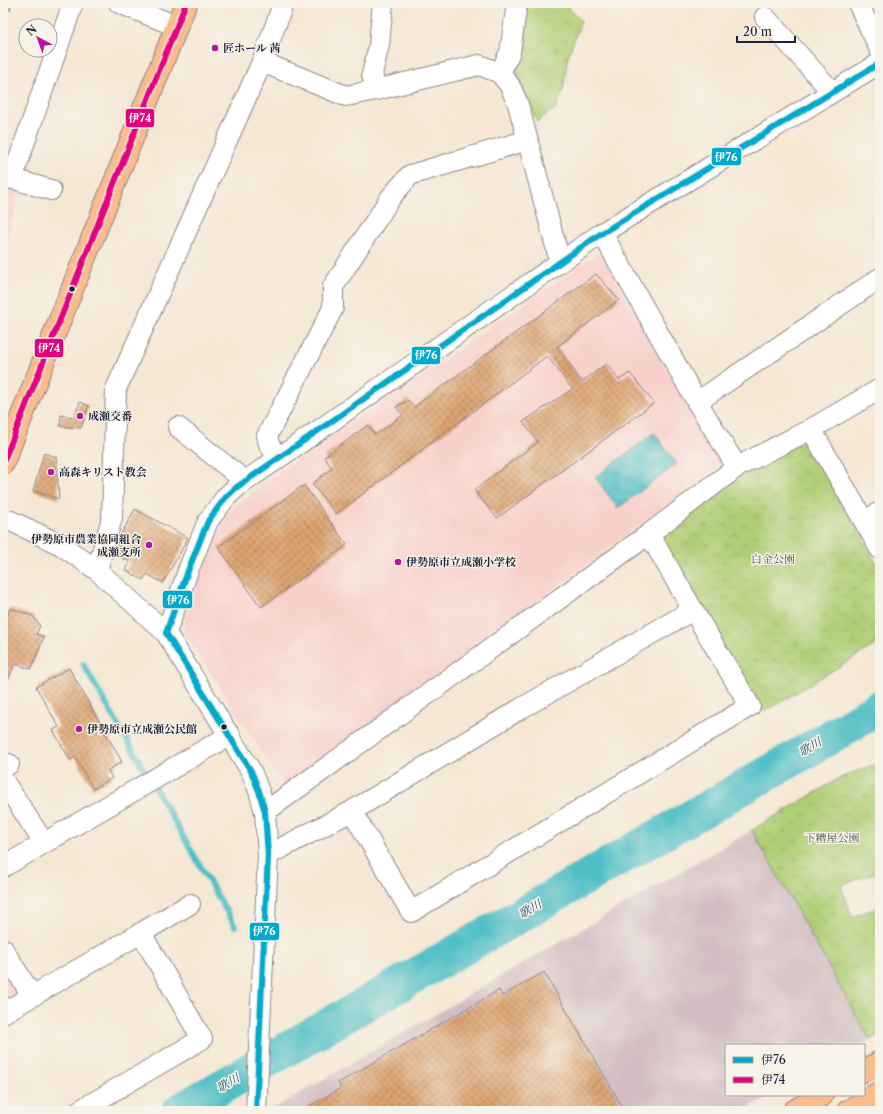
<svg xmlns="http://www.w3.org/2000/svg" width="883" height="1114" font-family="'Libre Caslon Text','Noto Serif JP',serif">
<defs>
<pattern id="park-crowns" width="20" height="18" patternUnits="userSpaceOnUse"><rect width="20" height="18" fill="#aece75"/><path d="M2 6a3 3 0 1 1 6 0M12 15a3 3 0 1 1 6 0" fill="none" stroke="#95b166"/></pattern>
<pattern id="water-ripples" width="26" height="14" patternUnits="userSpaceOnUse"><rect width="26" height="14" fill="#51bfc6"/><path d="M2 4q2-2 4 0t4 0M15 11q2-2 4 0t4 0" fill="none" stroke="#439ba2"/></pattern>
<pattern id="building-cross-hatch" width="8" height="8" patternUnits="userSpaceOnUse"><rect width="8" height="8" fill="#dea572"/><path d="M0 0l8 8M0 8l8-8" fill="none" stroke="#b4865f"/></pattern>
</defs>
<rect width="100%" height="100%" fill="#f7f3e8"/>
<filter id="ink" filterUnits="userSpaceOnUse"><feTurbulence type="fractalNoise" baseFrequency=".025" numOctaves="2"/><feDisplacementMap in="SourceGraphic" scale="8" xChannelSelector="R" yChannelSelector="G"/><feConvolveMatrix kernelMatrix="1 2 1 2 8 2 1 2 1" color-interpolation-filters="sRGB"/></filter>
<filter id="wash" filterUnits="userSpaceOnUse"><feTurbulence type="fractalNoise" baseFrequency=".012" numOctaves="4" result="noise"/><feDisplacementMap in="SourceGraphic" scale="16" xChannelSelector="R" yChannelSelector="G"/><feGaussianBlur stdDeviation="0.9" result="paint"/><feColorMatrix in="noise" values="0 0 0 0 0 0 0 0 0 0 0 0 0 0 0 0 0 1.4 0 .05"/><feComposite in="paint" operator="in"/></filter>
<g filter="url(#wash)">
<rect width="100%" height="100%" fill="#f5e7d3"/>
<g fill="#f7d0ca">
<polygon points="3,190 18,193 3,264"/>
<polygon points="600,252 721,464 286,789 183,631 187,609 225,515 263,483"/>
<polygon points="3,964 17,988 15,996 3,1003"/>
</g>
<polygon fill="#d2bec2" points="752,830 870,1040 861,1045 726,1045 726,1095 772,1095 743,1111 272,1111 273,1109"/>
<g fill="url(#park-crowns)" stroke="#687858">
<polygon points="525,3 564,3 581,21 568,56 563,90 556,108 537,122 516,70"/>
<polygon points="807,439 880,570 880,642 764,712 656,536 730,482"/>
<polygon points="880,762 880,871 841,885 852,917 880,907 880,1034 870,1040 752,830 840,778"/>
</g>
<polygon fill="url(#water-ripples)" stroke="#3a7080" points="654,433 677,464 618,508 595,477"/>
<g fill="none" stroke-linecap="round" stroke-linejoin="round">
<g stroke="#51bfc6" stroke-width="6">
<polyline points="83,664 146,773"/>
<polyline points="154,786 235,926"/>
</g>
<polyline stroke="#51bfc6" stroke-width="35" points="179,1111 810,749 880,707"/>
</g>
<g id="blocks">
<g fill="url(#building-cross-hatch)">
<polygon points="3,3 12,3 10,10 3,8"/>
<polygon points="596,274 619,300 557,347 582,382 606,364 619,380 630,373 654,403 497,518 474,490 538,442 523,422 572,389 547,356 336,514 312,484 332,468 324,457 368,425 375,435 403,415 396,407 408,400 414,407"/>
<polygon points="80,402 89,406 81,428 60,426 61,415 74,417"/>
<polygon points="44,453 56,457 59,499 33,491"/>
<polygon points="304,485 347,545 261,607 218,547"/>
<polygon points="135,509 188,538 163,583 147,574 143,580 126,570 130,562 111,552"/>
<polygon points="10,608 33,616 40,626 36,634 44,637 31,669 15,664 8,680 3,678 3,626"/>
<polygon points="69,668 122,762 108,770 112,778 93,789 75,757 70,760 53,730 59,727 36,687"/>
<polygon points="544,972 623,1108 619,1111 301,1111 341,1088 338,1083 499,990 502,996"/>
</g>
</g>
</g>
<g filter="url(#ink)">
<use href="#blocks" fill-opacity="0" stroke="#8c8487" stroke-width="1"/>
<g fill="none" stroke-linecap="round" stroke-linejoin="round">
<g stroke="#8c8487" stroke-width="22">
<g id="minor">
<polyline points="119,3 176,26"/>
<polyline points="858,3 880,50"/>
<polyline points="765,17 832,92"/>
<polyline points="262,62 346,96 376,90 479,65 500,73 510,86 518,104 560,262"/>
<polyline points="500,73 510,52 517,3"/>
<polyline points="376,90 372,74 379,45 383,3"/>
<polyline points="3,176 51,190"/>
<polyline points="12,179 73,3"/>
<polyline points="602,233 697,402 737,467"/>
<polyline points="697,402 880,278"/>
<polyline points="178,427 245,481"/>
<polyline points="811,429 880,549"/>
<polyline points="278,458 269,444 267,436 333,308 333,287 391,197 410,175 528,140"/>
<polyline points="11,521 61,545 97,570 166,633"/>
<polyline points="864,521 880,512"/>
<polyline points="649,534 693,610"/>
<polyline points="97,570 112,518 116,389 262,62 281,10 282,3"/>
<polyline points="3,767 9,764"/>
<polyline points="3,780 44,843"/>
<polyline points="265,812 649,534 737,467 811,429 880,389"/>
<polyline points="268,855 352,811 520,709 693,610 750,706 411,912 352,811"/>
<polyline points="3,867 230,735"/>
<polyline points="141,933 190,904"/>
<polyline points="3,949 32,996"/>
<polyline points="3,1013 141,933 202,1039 79,1111"/>
<polyline points="256,1111 268,855 265,812 259,791 251,771 166,633 189,568 208,521 226,497 237,487 602,233 880,63"/>
</g>
</g>
<g stroke="#8c8487" stroke-width="24">
<g id="major">
<polyline points="864,1071 880,1062"/>
<polyline points="794,1111 822,1095"/>
<polyline points="848,1111 880,1092"/>
</g>
</g>
<g stroke="#8c8487" stroke-width="24">
<polyline id="highway" points="3,463 186,3"/>
</g>
<use href="#minor" stroke="#fff" stroke-width="20"/>
<use href="#major" stroke="#f9bc8a" stroke-width="22"/>
<use href="#highway" stroke="#f9bc8a" stroke-width="22"/>
<g stroke="#f7f3e8" stroke-width="9">
<polyline id="bus-1" points="256,1111 268,855 265,812 259,791 251,771 166,633 189,568 208,521 226,497 237,487 602,233 880,63"/>
</g>
<g stroke="#f7f3e8" stroke-width="9">
<polyline id="bus-2" points="3,463 186,3"/>
</g>
<use href="#bus-1" stroke="#00a9ce" stroke-width="6"/>
<use href="#bus-2" stroke="#e5007d" stroke-width="6"/>
</g>
</g>
<g fill="#b5179e" stroke="#f7f3e8" stroke-width="1.5">
<circle cx="215" cy="48" r="4"/>
<circle cx="80" cy="416" r="4"/>
<circle cx="51" cy="472" r="4"/>
<circle cx="149" cy="545" r="4"/>
<circle cx="398" cy="562" r="4"/>
<circle cx="79" cy="729" r="4"/>
</g>
<g fill="#22223b" stroke="#f7f3e8" stroke-width="1.5">
<circle cx="72" cy="289" r="3.5"/>
<circle cx="224" cy="727" r="3.5"/>
</g>
<g text-anchor="middle" stroke-width="3" stroke-linejoin="round" paint-order="stroke">
<g font-size="11" font-weight="bold" fill="#22223b" stroke="#f7f3e8" text-anchor="start">
<text x="223" y="52">匠ホール 茜</text>
<text x="88" y="420">成瀬交番</text>
<text x="59" y="476">高森キリスト教会</text>
<text x="141" y="543" text-anchor="end">伊勢原市農業協同組合<tspan x="141" dy="13">成瀬支所</tspan></text>
<text x="406" y="566">伊勢原市立成瀬小学校</text>
<text x="87" y="733">伊勢原市立成瀬公民館</text>
</g>
<g font-size="11" fill="#4c564c" stroke="#f7f3e8">
<text x="773" y="563">白金公園</text>
<text x="832" y="842">下糟屋公園</text>
</g>
<g font-size="12" font-style="italic" fill="#32596c" stroke="#f7f3e8">
<text transform="translate(810 747) rotate(-30)" y="4">歌川</text>
<text transform="translate(530 909) rotate(-30)" y="4">歌川</text>
<text transform="translate(228 1083) rotate(-30)" y="4">歌川</text>
</g>
</g>
<g stroke="#f7f3e8" stroke-width="1.5">
<rect x="125" y="108" width="30" height="20" rx="4" fill="#e5007d"/>
<rect x="711" y="147" width="31" height="19" rx="4" fill="#00a9ce"/>
<rect x="34" y="338" width="30" height="20" rx="4" fill="#e5007d"/>
<rect x="411" y="346" width="30" height="19" rx="4" fill="#00a9ce"/>
<rect x="162" y="590" width="31" height="19" rx="4" fill="#00a9ce"/>
<rect x="249" y="922" width="31" height="19" rx="4" fill="#00a9ce"/>
</g>
<g font-size="11" text-anchor="middle" font-weight="bold" fill="#fff">
<text x="140" y="122">伊74</text>
<text x="726" y="161">伊76</text>
<text x="49" y="352">伊74</text>
<text x="426" y="359">伊76</text>
<text x="178" y="604">伊76</text>
<text x="264" y="935">伊76</text>
</g>
<rect width="883" height="1114" fill="none" stroke="#f7f3e8" stroke-width="16"/>
<rect x="725" y="1044" width="140" height="52" fill="#f7f3e8" stroke="#a29fa3"/>
<rect x="733" y="1057" width="20" height="6" fill="#00a9ce" stroke="#a29fa3"/>
<text x="761" y="1064" font-size="12" fill="#22223b">伊76</text>
<rect x="733" y="1077" width="20" height="6" fill="#e5007d" stroke="#a29fa3"/>
<text x="761" y="1084" font-size="12" fill="#22223b">伊74</text>
<g transform="translate(38 38) rotate(319)"><circle r="19" fill="#f7f3e8" stroke="#a29fa3"/>
<path d="M0-3L7 15L0 10L-7 15Z" fill="#b5179e"/>
<text y="-6" font-size="11" font-weight="bold" text-anchor="middle" fill="#22223b">N</text>
</g>
<path d="M737 36v6h58v-6" fill="none" stroke="#22223b" stroke-width="2"/>
<text x="743" y="36" font-size="12" fill="#22223b" stroke="#f7f3e8" stroke-width="3" paint-order="stroke">20 m</text>
</svg>
